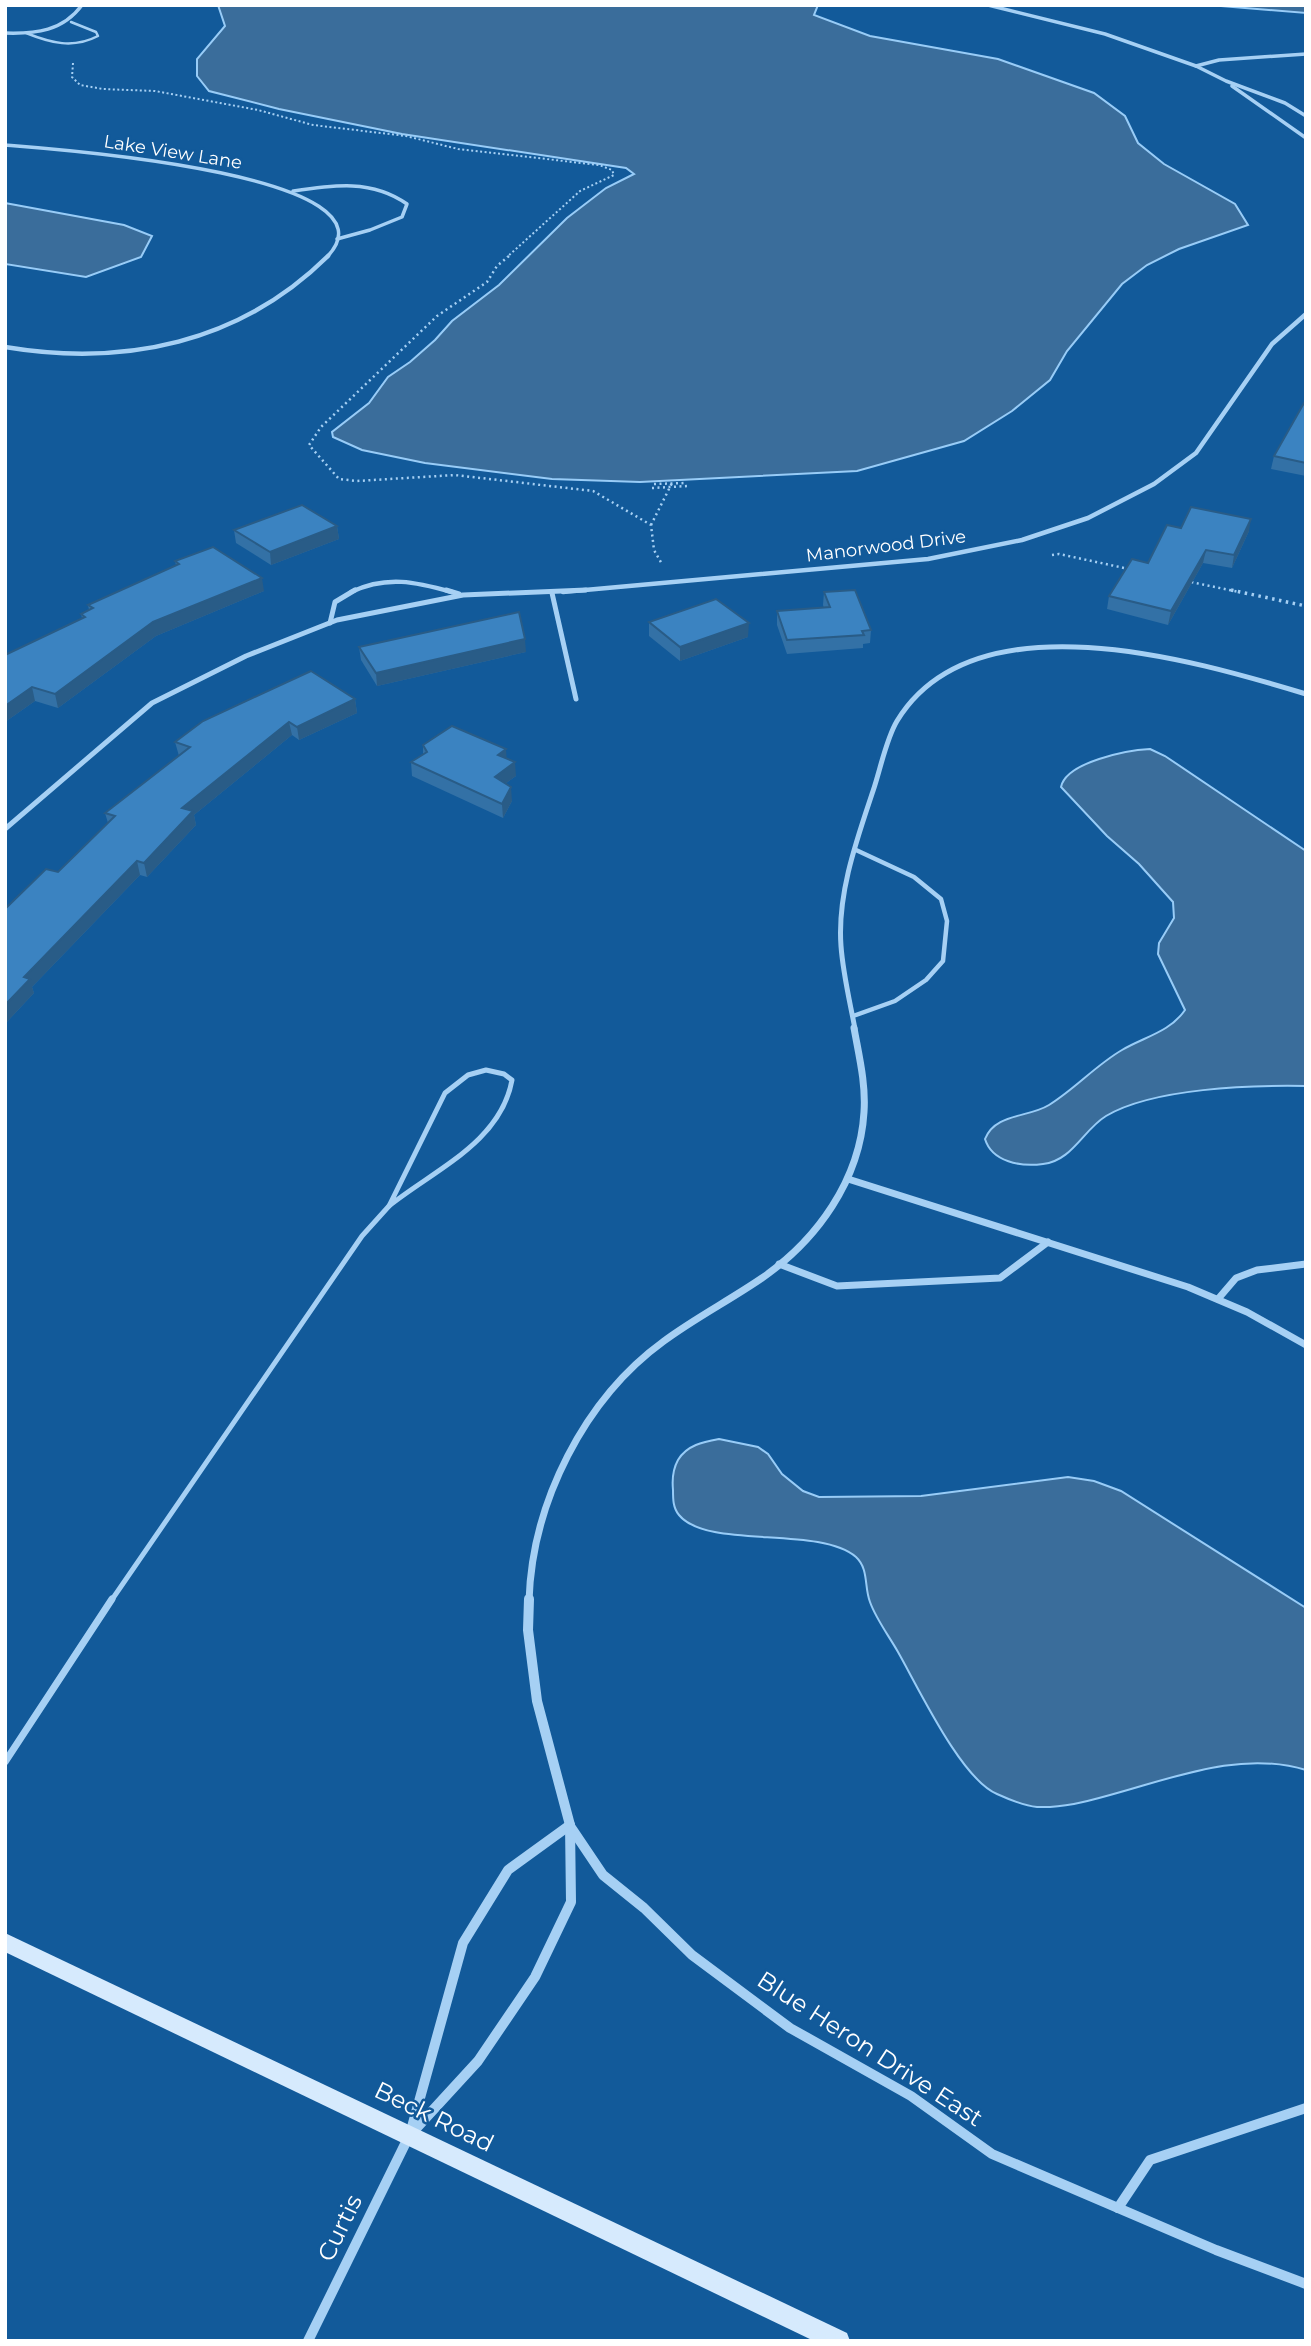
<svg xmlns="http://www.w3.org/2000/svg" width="1311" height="2346" font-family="Montserrat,sans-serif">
<rect width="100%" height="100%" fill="#125a9a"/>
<g fill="#3a6d9b" stroke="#98ccf7" stroke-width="2">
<polygon points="218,5 818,5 814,15 870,36 998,59 1094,93 1125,116 1138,143 1164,164 1235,204 1248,225 1179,249 1147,265 1122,284 1067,351 1050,380 1012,411 964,441 857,471 640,482 552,479 425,463 362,450 333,437 332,432 369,403 388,377 410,362 435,340 452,321 499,285 567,218 606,188 634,174 626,168 402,134 279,109 209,91 197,76 197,59 225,26"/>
<polygon points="1209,5 1306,5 1306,13"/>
<polygon points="5,203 124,225 152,236 141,257 86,277 5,264"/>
<path d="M1150,749L1165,756L1306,851V1086C1251,1085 1153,1088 1106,1116C1083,1130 1072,1161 1043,1164C1021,1167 992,1162 985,1139C995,1113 1028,1118 1049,1105C1075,1089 1096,1065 1122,1050C1144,1037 1170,1032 1185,1010L1158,954L1159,943L1174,918L1173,902L1139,864L1107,836L1061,787C1066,762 1128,750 1150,749Z"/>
<path d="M719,1439L758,1447L768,1454L782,1474L803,1491L819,1497L921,1496L1068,1477L1094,1481L1121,1491L1306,1608V1770C1241,1750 1173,1778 1110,1795C1085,1802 1063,1808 1037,1807C1025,1806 1008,1799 997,1794C961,1779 918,1687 898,1652C889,1636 876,1619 870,1602C864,1587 869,1569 856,1557C818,1525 708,1550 679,1515C673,1508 673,1499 673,1490C672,1480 673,1469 678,1460C687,1445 703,1442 719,1439Z"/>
</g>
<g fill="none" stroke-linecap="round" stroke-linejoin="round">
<polyline stroke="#a6d0f4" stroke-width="2" stroke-dasharray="2 2.5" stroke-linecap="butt" points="73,63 72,77 80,85 103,89 155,91 258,110 313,125 406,136 458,149 599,165 612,170 614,175 580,191 507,257"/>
<g stroke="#a6d0f4" stroke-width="2.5" stroke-dasharray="2 3.5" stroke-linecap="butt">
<polyline points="509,256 497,266 487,282 437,316 321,427 309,445 339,479 357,481 455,475 593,491 651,525 654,550 662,564"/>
<polyline points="654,484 686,483"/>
<polyline points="652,488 688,486"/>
<polyline points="651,525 672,483"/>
<polyline points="1052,555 1059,554 1129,569"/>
<polyline points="1186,581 1239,592"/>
</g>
<polyline stroke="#a6d0f4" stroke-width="3.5" stroke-dasharray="2.5 4.5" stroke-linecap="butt" points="1231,590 1306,606"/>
<path stroke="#a6d0f4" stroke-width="2.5" d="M26,33C51,43 73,49 98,36L96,32L71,22"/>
<polyline stroke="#a6d0f4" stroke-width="4.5" points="853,1016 895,1001 926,980 943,961 947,921 941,899 914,877 856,850"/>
<g stroke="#a6d0f4" stroke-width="5">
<path d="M486,1070L504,1074L512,1080C501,1142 434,1170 389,1206L445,1093L468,1075Z"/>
<polyline points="111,1601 362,1236 389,1206"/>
</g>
<polyline stroke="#a6d0f4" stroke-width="7" points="5,1762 112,1599"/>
<g stroke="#a6d0f4" stroke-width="3.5">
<polyline points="988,5 1105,34 1196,66 1226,81 1285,103 1306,116"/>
<path d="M5,33C36,34 63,31 82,5"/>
<polyline points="1196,66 1219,60 1306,54"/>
<polyline points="1232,86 1306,138"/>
<path d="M5,145C41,148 408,173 327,257"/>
<path d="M293,191C333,185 372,179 407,204L402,217L370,230L337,239"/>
</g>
<g stroke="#a6d0f4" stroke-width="4.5">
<path d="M5,347C125,367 240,343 328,256"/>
<path d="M351,592C387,575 416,582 452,592"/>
<polyline points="563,592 928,559 1022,540 1088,518 1154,484 1196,453 1272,344 1306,314"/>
</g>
<g stroke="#a6d0f4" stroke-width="5">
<polyline points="446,590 459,594"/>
<polyline points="552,593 576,699"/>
<polyline points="330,623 335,602 355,590"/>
<polyline points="5,829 152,703 246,656 337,620 463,595 586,590"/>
<path d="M855,1029C850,1002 843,974 841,946C837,894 857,839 873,791C880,771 886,739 897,721C974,595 1193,660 1306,694"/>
</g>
<g stroke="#a6d0f4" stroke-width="7">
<polyline points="848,1179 1188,1287 1247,1312 1306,1345"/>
<polyline points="779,1264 837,1286 1000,1278 1048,1242"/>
<polyline points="1218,1299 1236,1278 1257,1270 1306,1264"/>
<path d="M529,1601C532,1503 584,1399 664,1341C695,1318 730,1300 762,1278C817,1240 860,1180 864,1112C866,1084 859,1056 854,1028"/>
</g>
<g stroke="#a6d0f4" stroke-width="10">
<polyline points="570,1826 603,1875 644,1908 692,1955 790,2028 911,2096 992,2154 1216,2250 1306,2284"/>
<polyline points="411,2134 478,2061 535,1977 571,1902 570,1825 537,1701 528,1630 529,1599"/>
<polyline points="1118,2208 1150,2160 1306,2108"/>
<polyline points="308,2341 410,2134 463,1943 508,1870 570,1825"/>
</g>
<polygon fill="#d6eafd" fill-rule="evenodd" points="5,1933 847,2333 850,2341 814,2341 5,1952"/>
</g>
<g fill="#3371a6">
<polygon points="1306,403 1306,476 1271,469 1274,456"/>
<polygon points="337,526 339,539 271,565 236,543 234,530"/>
<polygon points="1249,531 1232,568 1203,563 1168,625 1107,609 1109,596 1148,563"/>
<polygon points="175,561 264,591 156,636 58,708 35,701 5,722 82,618 81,614 89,610 88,605 176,565"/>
<polygon points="824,592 871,630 870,643 863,644 863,648 787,654 777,625 777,611 824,608 823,605"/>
<polygon points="649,622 748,637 680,661 649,636"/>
<polygon points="359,647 526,652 377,686 361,660"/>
<polygon points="355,699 357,713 299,740 292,735 194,815 196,825 147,877 140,875 32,987 34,993 5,1024 5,909 58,872 108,823 105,813 179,756 175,742"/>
<polygon points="423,745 506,758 516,776 505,784 512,801 503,818 412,776 411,762 423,754"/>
</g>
<g fill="#295c87">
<polygon points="1251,519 1249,531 1232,568 1234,555"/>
<polygon points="337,526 339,539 271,565 270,552"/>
<polygon points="1206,550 1203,563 1168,625 1171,611"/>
<polygon points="262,578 264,591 156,636 58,708 55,694 153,622"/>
<polygon points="749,623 748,637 680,661 680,647"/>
<polygon points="525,639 526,652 377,686 376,673"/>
<polygon points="32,687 35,701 5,722 5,706"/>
<polygon points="355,699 357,713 299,740 297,727"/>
<polygon points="289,722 292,735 194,815 196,825 147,877 144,863 182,808"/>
<polygon points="506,749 507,763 498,755"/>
<polygon points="515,762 516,776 495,791 495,777"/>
<polygon points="511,787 512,801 503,818 502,804"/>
<polygon points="137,861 140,875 32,987 34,993 5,1024 5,1005 24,977"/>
</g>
<g fill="#3b83c1" stroke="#295c87" stroke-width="2">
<polygon points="1304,403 1306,403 1306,463 1274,456"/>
<polygon points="302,505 337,526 270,552 234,530"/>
<polygon points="1191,507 1251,519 1234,555 1206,550 1171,611 1109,596 1132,559 1148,563 1167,525 1181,528"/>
<polygon points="213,547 262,578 153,622 55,694 32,687 5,706 5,655 85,617 81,614 93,608 88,605 179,564 175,561"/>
<polygon points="855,590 871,630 862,631 864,635 787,640 777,611 830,607 824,592"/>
<polygon points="716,599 749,623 680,647 649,622"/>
<polygon points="519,612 525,639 376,673 359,647"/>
<polygon points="311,671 355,699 297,727 289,722 182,808 193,811 144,863 137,861 24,977 30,979 5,1005 5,909 46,869 58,872 115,816 105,813 190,747 175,742 203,721"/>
<polygon points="452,726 506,749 498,755 515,762 495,777 511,787 502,804 411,762 427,752 423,745"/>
</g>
<g text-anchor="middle" stroke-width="5" stroke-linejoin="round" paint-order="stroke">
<g font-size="18" fill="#fff" stroke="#125a9a">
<text transform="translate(173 152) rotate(9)" y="6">Lake View Lane</text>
<text transform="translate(886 546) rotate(-7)" y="6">Manorwood Drive</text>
</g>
<g font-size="24" fill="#fff" stroke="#125a9a">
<text transform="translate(870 2049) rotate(33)" y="8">Blue Heron Drive East</text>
<text transform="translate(434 2117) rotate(26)" y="8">Beck Road</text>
<text transform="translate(340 2228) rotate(-64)" y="8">Curtis</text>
</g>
</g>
<rect width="1311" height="2346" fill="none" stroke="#ffffff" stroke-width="14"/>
</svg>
